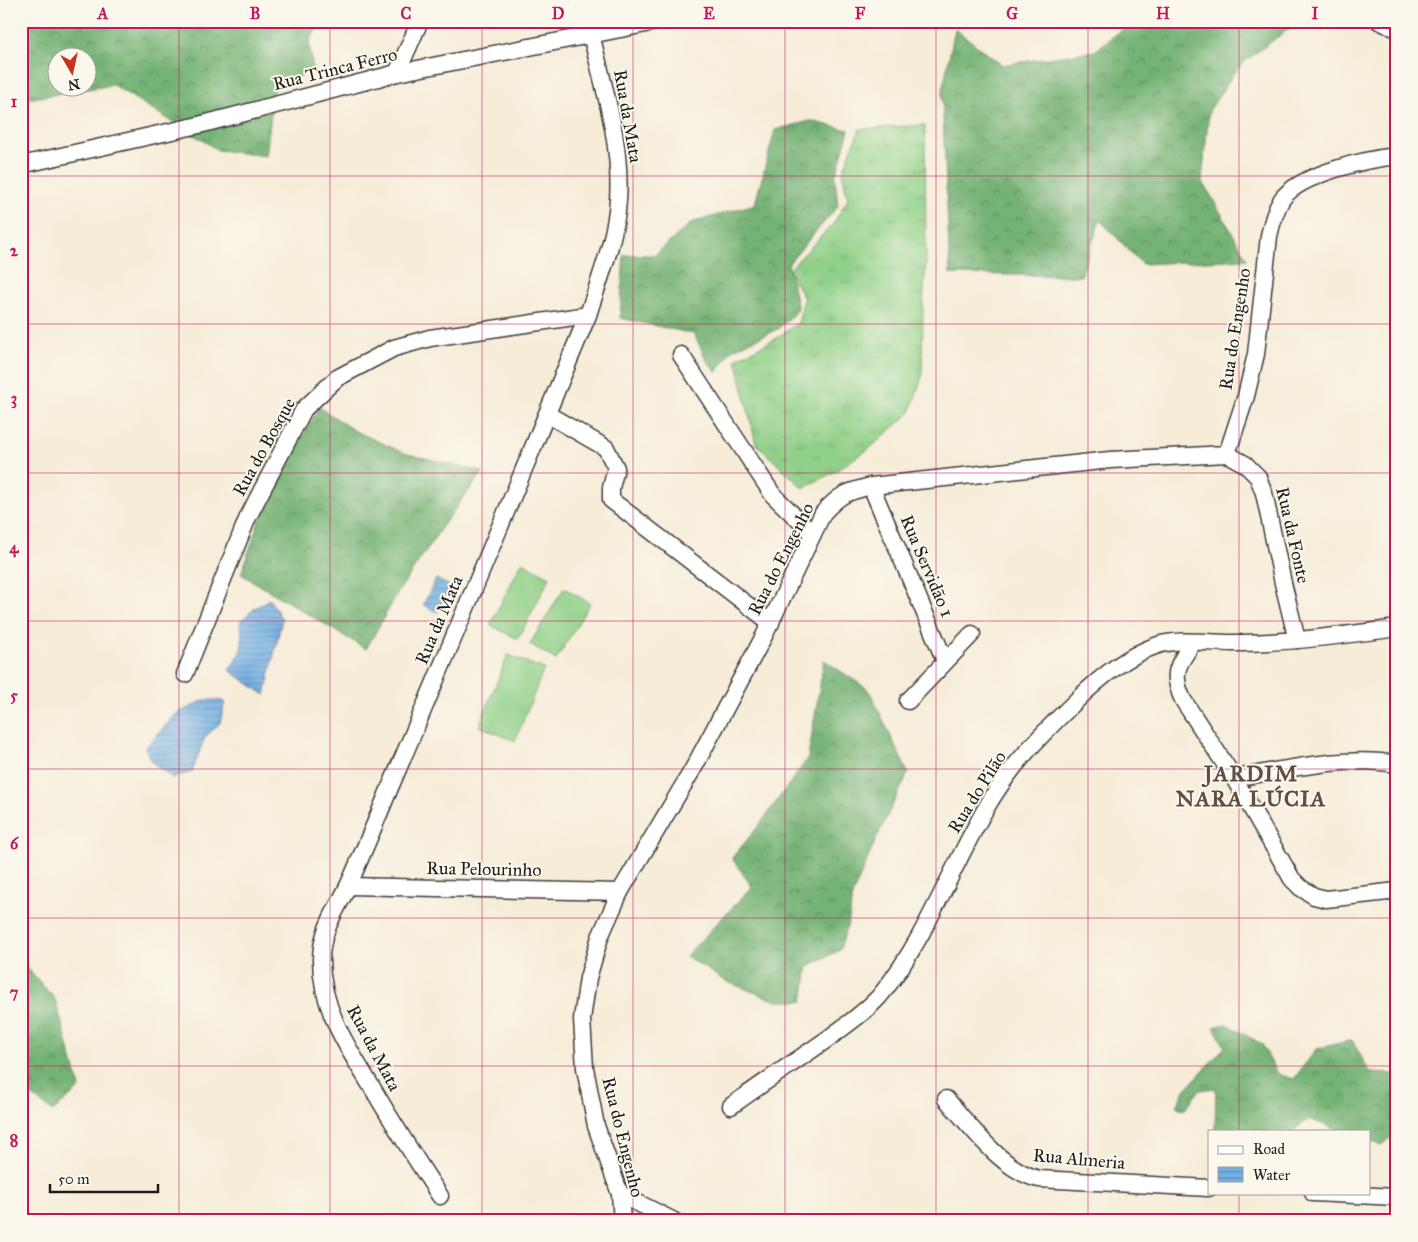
<svg xmlns="http://www.w3.org/2000/svg" width="1418" height="1242" font-family="'IM FELL Great Primer',serif">
<defs>
<pattern id="grass-tufts" width="24" height="20" patternUnits="userSpaceOnUse" patternTransform="scale(1.25)"><rect width="24" height="20" fill="#90d088"/><path d="M3 7l-1-3M5 7V3M7 7l1-3M15 17l-1-3M17 17v-4M19 17l1-3" fill="none" stroke="#7cb275"/></pattern>
<pattern id="forest-crowns" width="20" height="18" patternUnits="userSpaceOnUse" patternTransform="scale(1.25)"><rect width="20" height="18" fill="#74b274"/><path d="M2 6a3 3 0 1 1 6 0M12 15a3 3 0 1 1 6 0" fill="none" stroke="#5e905e"/></pattern>
<pattern id="water-rules" width="6" height="5" patternUnits="userSpaceOnUse" patternTransform="scale(1.25)"><rect width="6" height="5" fill="#72aee3"/><path d="M0 2.5h6" fill="none" stroke="#5d8db7"/></pattern>
</defs>
<rect width="100%" height="100%" fill="#fbf7ec"/>
<filter id="ink" filterUnits="userSpaceOnUse"><feTurbulence type="fractalNoise" baseFrequency=".02" numOctaves="2"/><feDisplacementMap in="SourceGraphic" scale="10" xChannelSelector="R" yChannelSelector="G"/><feConvolveMatrix kernelMatrix="1 2 1 2 8 2 1 2 1" color-interpolation-filters="sRGB"/></filter>
<filter id="wash" filterUnits="userSpaceOnUse"><feTurbulence type="fractalNoise" baseFrequency=".0096" numOctaves="4" result="noise"/><feDisplacementMap in="SourceGraphic" scale="20" xChannelSelector="R" yChannelSelector="G"/><feGaussianBlur stdDeviation="1.12" result="paint"/><feColorMatrix in="noise" values="0 0 0 0 0 0 0 0 0 0 0 0 0 0 0 0 0 1.4 0 .05"/><feComposite in="paint" operator="in"/></filter>
<g filter="url(#wash)">
<rect width="100%" height="100%" fill="#f6ecd8"/>
<polygon fill="url(#grass-tufts)" stroke="#567652" points="925,125 926,263 923,305 922,377 910,413 870,448 834,472 803,488 756,444 736,359 775,339 798,323 804,299 789,270 833,224 848,199 842,173 860,129"/>
<g fill="url(#forest-crowns)" stroke="#486748" fill-rule="evenodd">
<path d="M21,21H321L309,42L313,70L274,89L266,156L218,150L113,85L21,100ZM58,58H88V88H58Z"/>
<polygon points="1129,21 1299,21 1244,62 1232,76 1209,111 1202,180 1247,259 1142,264 1100,220 1081,276 950,274 942,93 955,29 1002,65 1095,51 1125,27"/>
<polygon points="810,121 849,130 835,178 838,206 788,264 798,310 778,329 731,350 717,373 707,361 694,334 620,318 624,255 655,255 691,223 755,204 775,130"/>
<polygon points="319,407 353,430 404,453 483,472 446,521 400,589 366,649 241,574 265,504"/>
<polygon points="824,660 869,690 908,773 877,837 852,896 849,920 840,950 808,966 803,1001 777,1001 725,981 686,956 752,887 732,858 760,824 808,758"/>
<polygon points="21,961 55,999 80,1088 53,1112 21,1087"/>
<polygon points="1226,1024 1262,1044 1277,1074 1294,1079 1316,1049 1352,1040 1370,1073 1397,1074 1397,1133 1381,1145 1369,1141 1369,1131 1339,1131 1309,1119 1293,1131 1244,1131 1235,1126 1227,1131 1215,1131 1216,1088 1200,1090 1184,1110 1176,1106 1185,1090 1225,1047 1214,1027"/>
</g>
<g fill="#90d088" stroke="#567652">
<polygon points="522,562 550,577 518,639 490,625"/>
<polygon points="564,588 590,603 556,660 530,644"/>
<polygon points="508,655 544,669 515,741 479,726"/>
</g>
<g fill="url(#water-rules)" stroke="#476580">
<polygon points="436,579 450,586 437,612 423,605"/>
<path d="M269,599L282,619L265,695L229,670C243,652 244,643 240,621L255,608Z"/>
<polygon points="204,700 217,700 225,702 220,723 205,737 192,772 172,778 154,764 145,748 176,714"/>
</g>
</g>
<g filter="url(#ink)">
<g fill="none" stroke-linecap="round" stroke-linejoin="round">
<g stroke="#3d3b38" stroke-width="19">
<g id="minor">
<polyline points="1379,21 1397,29"/>
<polyline points="397,73 420,21"/>
<polyline points="21,165 199,125 397,73 661,21"/>
<polyline points="681,355 773,495 812,533"/>
<polyline points="547,414 606,448 616,468 611,488 611,500 771,623"/>
<path d="M1227,454L1246,396L1256,354L1269,236C1272,223 1275,210 1282,199C1300,174 1367,159 1397,156"/>
<polyline points="1227,454 1245,464 1258,477 1264,493 1283,583 1297,640"/>
<polyline points="871,486 945,661"/>
<path d="M1193,643C1177,665 1171,674 1183,700L1234,778L1292,879L1301,888L1314,896L1326,899L1397,891"/>
<polyline points="185,674 248,517 304,409 337,378 394,348 430,338 588,315"/>
<polyline points="908,701 972,634"/>
<path d="M1234,778C1285,770 1345,755 1397,764"/>
<polyline points="348,886 620,892"/>
<path d="M946,1099C971,1126 1002,1171 1039,1179L1209,1188"/>
<path d="M731,1106C763,1083 796,1061 829,1038C846,1025 870,1009 883,992C928,935 952,865 989,803C1012,764 1043,733 1075,702C1097,680 1128,655 1158,645C1180,638 1219,644 1242,643C1294,642 1345,635 1397,628"/>
<polyline points="1313,1193 1397,1197"/>
<polyline points="620,1194 674,1221"/>
<path d="M440,1196C417,1161 394,1125 373,1089C349,1050 321,1009 321,960C321,929 337,910 349,884C363,853 376,821 389,790C457,632 522,473 588,315C599,280 616,238 618,200C622,144 604,89 591,34"/>
<path d="M622,1221L620,1194L596,1126L585,1068L582,1019L588,978L600,937L620,892L693,769L764,636L823,513C840,494 847,492 871,486L1110,460L1227,454"/>
</g>
</g>
<use href="#minor" stroke="#fff" stroke-width="16"/>
</g>
</g>
<path fill="none" stroke="#c2185b" stroke-width="1" stroke-opacity="0.55" d="M179,21V1221M330,21V1221M482,21V1221M633,21V1221M785,21V1221M936,21V1221M1088,21V1221M1239,21V1131M21,176H1397M21,324H1397M21,473H1397M21,621H1397M21,769H1397M21,918H1397M21,1066H1397M1239,1193V1221"/>
<g text-anchor="middle" stroke-width="4" stroke-linejoin="round" paint-order="stroke">
<g font-size="18" fill="#1c1c1c" stroke="#fbf7ec">
<text transform="translate(335 69) rotate(-14)" y="6">Rua Trinca Ferro</text>
<text transform="translate(628 116) rotate(80)" y="6">Rua da Mata</text>
<text transform="translate(1235 329) rotate(-81)" y="6">Rua do Engenho</text>
<text transform="translate(264 447) rotate(-61)" y="6">Rua do Bosque</text>
<text transform="translate(1293 535) rotate(77)" y="6">Rua da Fonte</text>
<text transform="translate(781 559) rotate(-63)" y="6">Rua do Engenho</text>
<text transform="translate(927 566) rotate(67)" y="6">Rua Servidão 1</text>
<text transform="translate(439 620) rotate(-67)" y="6">Rua da Mata</text>
<text transform="translate(977 792) rotate(-58)" y="6">Rua do Pilão</text>
<text transform="translate(484 869) rotate(1)" y="6">Rua Pelourinho</text>
<text transform="translate(374 1048) rotate(62)" y="6">Rua da Mata</text>
<text transform="translate(623 1137) rotate(76)" y="6">Rua do Engenho</text>
<text transform="translate(1079 1159) rotate(5)" y="6">Rua Almeria</text>
</g>
<g font-size="22" font-weight="bold" letter-spacing="1" fill="#604e44" stroke="#fbf7ec">
<text x="1251" y="781">JARDIM<tspan x="1251" dy="25">NARA LÚCIA</tspan></text>
</g>
</g>
<rect width="1418" height="1242" fill="none" stroke="#fbf7ec" stroke-width="55"/>
<rect x="1208" y="1130" width="162" height="65" fill="#fbf7ec" stroke="#a29f99"/>
<rect x="1218" y="1146" width="25" height="8" fill="#ffffff" stroke="#a29f99"/>
<text x="1253" y="1154" font-size="15" fill="#1c1c1c">Road</text>
<rect x="1218" y="1167" width="25" height="15" fill="url(#water-rules)" stroke="#a29f99"/>
<text x="1253" y="1180" font-size="15" fill="#1c1c1c">Water</text>
<g transform="translate(72 72) rotate(171)"><circle r="24" fill="#fbf7ec" stroke="#a29f99"/>
<path d="M0-4L9 19L0 12L-9 19Z" fill="#c8321e"/>
<text y="-8" font-size="14" font-weight="bold" text-anchor="middle" fill="#1c1c1c">N</text>
</g>
<path d="M50 1184v8h108v-8" fill="none" stroke="#1c1c1c" stroke-width="2.5"/>
<text x="58" y="1184" font-size="15" fill="#1c1c1c" stroke="#fbf7ec" stroke-width="4" paint-order="stroke">50 m</text>
<rect x="28" y="28" width="1362" height="1186" fill="none" stroke="#c2185b" stroke-width="2"/>
<g font-size="16" text-anchor="middle" font-weight="bold" fill="#c2185b">
<text x="103" y="19">A</text>
<text x="255" y="19">B</text>
<text x="406" y="19">C</text>
<text x="558" y="19">D</text>
<text x="709" y="19">E</text>
<text x="860" y="19">F</text>
<text x="1012" y="19">G</text>
<text x="1163" y="19">H</text>
<text x="1315" y="19">I</text>
<text x="14" y="107">1</text>
<text x="14" y="256">2</text>
<text x="14" y="404">3</text>
<text x="14" y="553">4</text>
<text x="14" y="701">5</text>
<text x="14" y="849">6</text>
<text x="14" y="998">7</text>
<text x="14" y="1146">8</text>
</g>
</svg>
